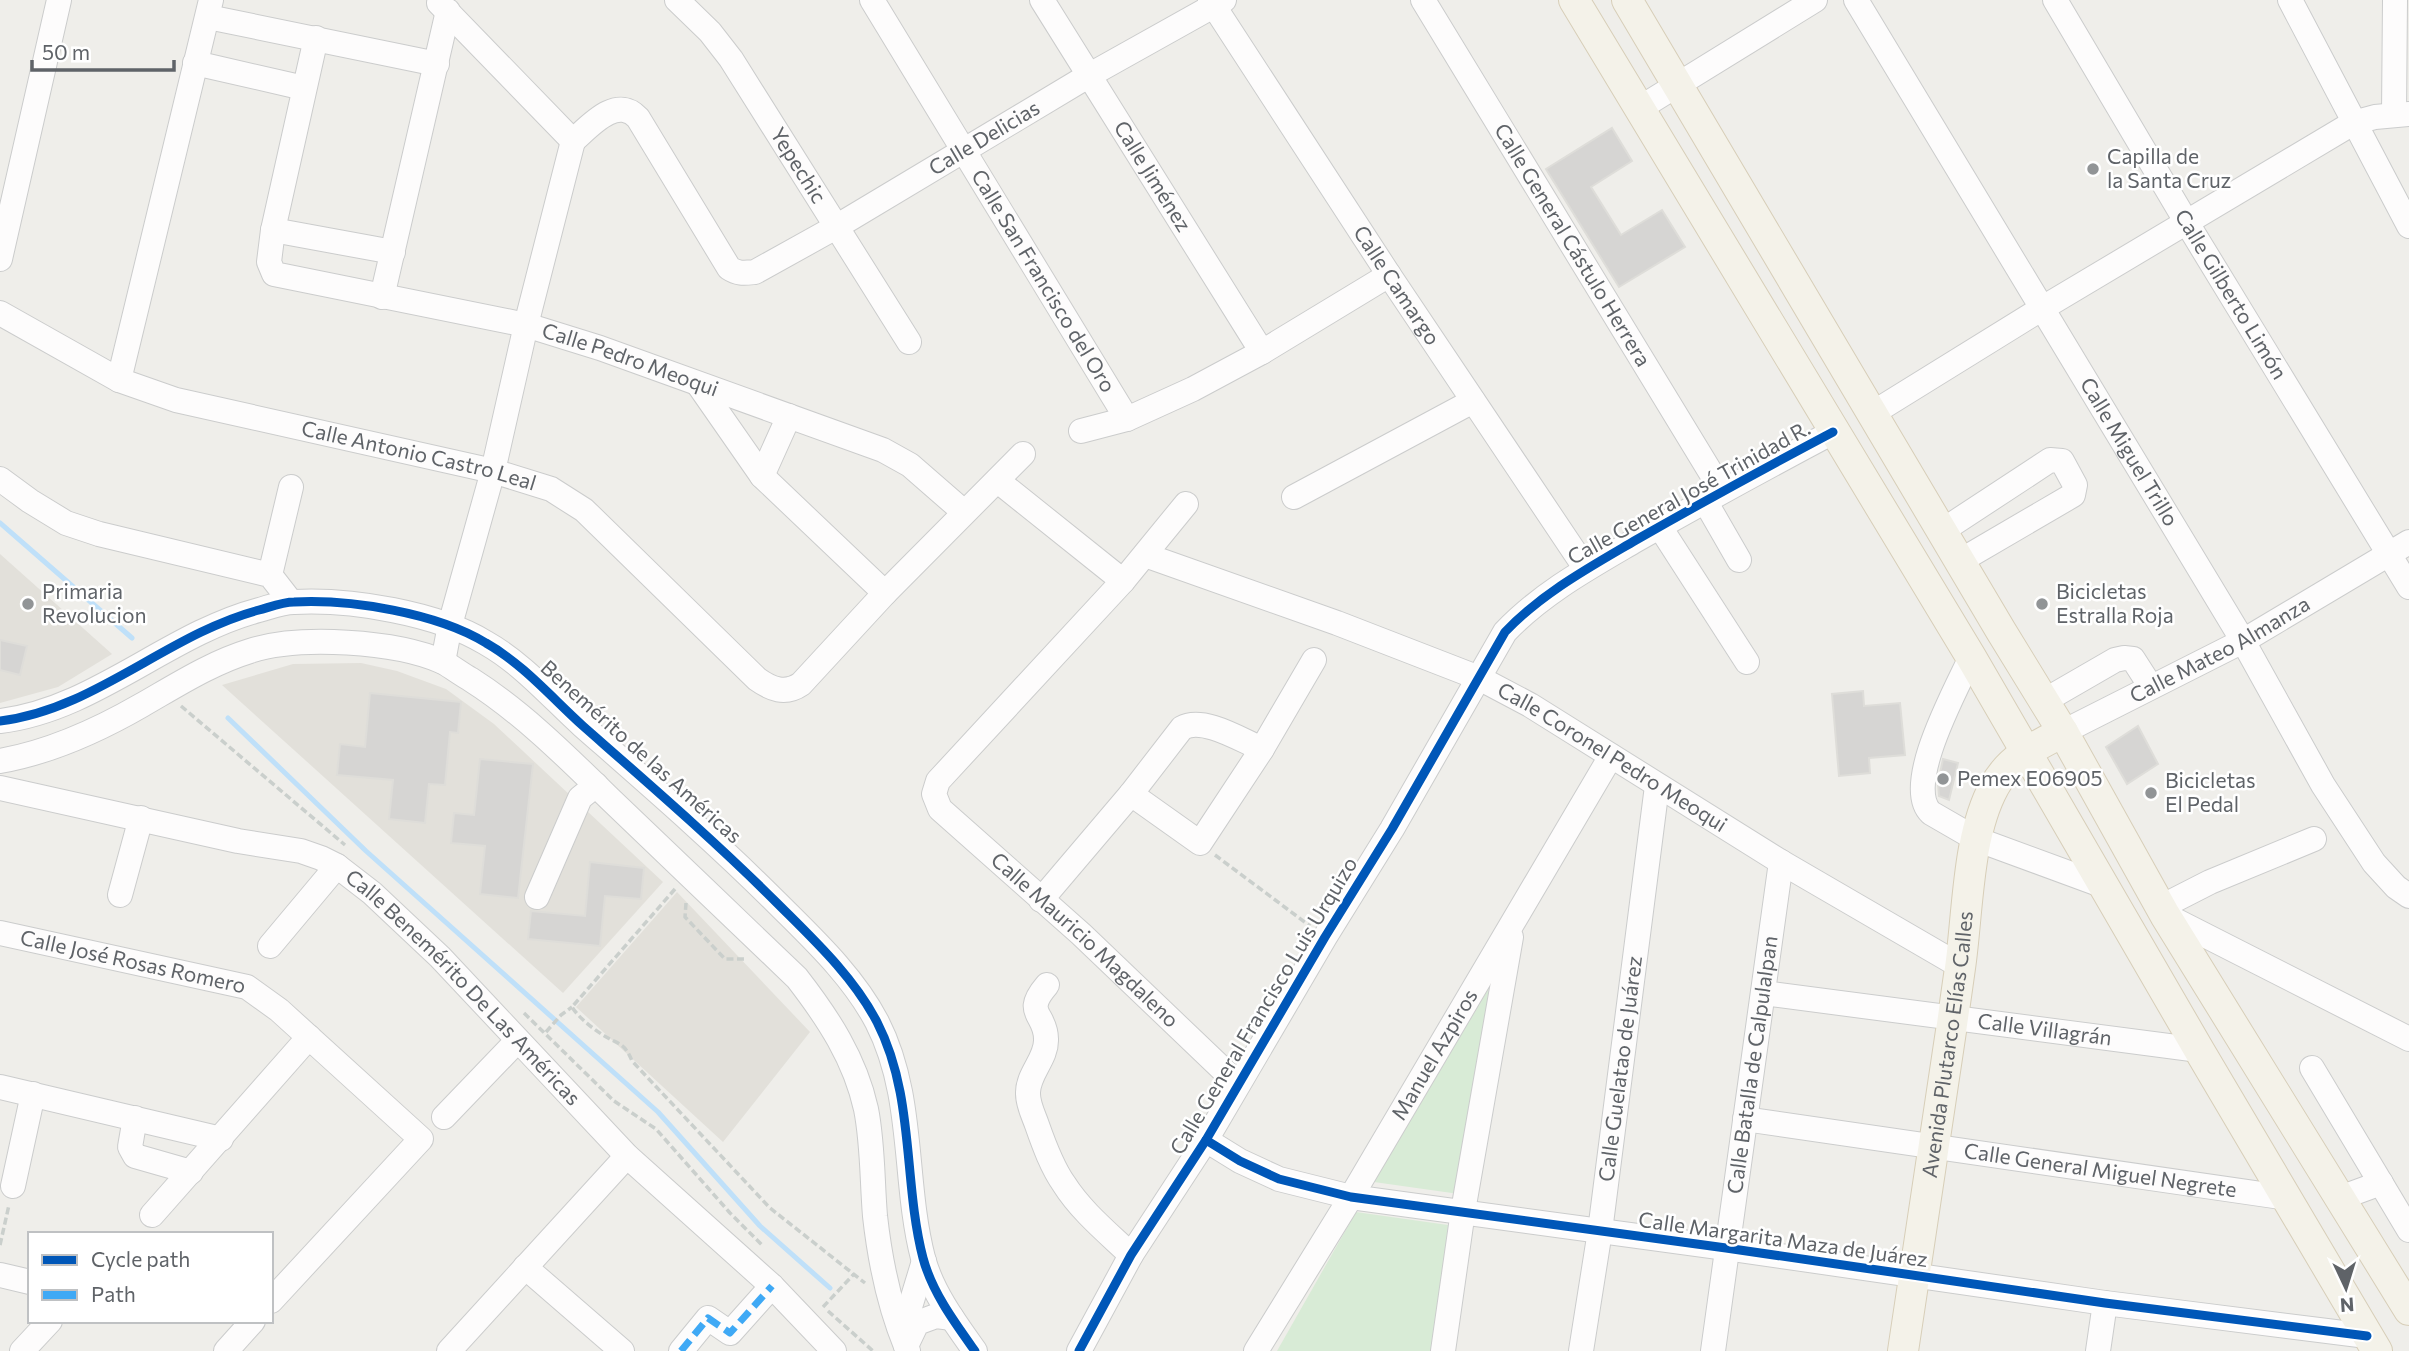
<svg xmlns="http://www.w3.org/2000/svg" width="2409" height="1351" font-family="Commissioner,sans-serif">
<rect width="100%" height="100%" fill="#efeeea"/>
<g fill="#e2e0da">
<polygon points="0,554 112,654 58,687 0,703"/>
<polygon points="361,663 397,671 446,689 494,724 663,882 563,993 222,685 293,664"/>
<polygon points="677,892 810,1032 723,1142 576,1007"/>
</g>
<g fill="#d8ebd6">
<polygon points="1489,988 1459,1194 1374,1182"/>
<polygon points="1356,1212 1448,1225 1433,1351 1277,1351"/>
</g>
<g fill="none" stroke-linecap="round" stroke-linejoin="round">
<g stroke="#bfe0f9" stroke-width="5">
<polyline points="0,523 132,638"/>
<polyline points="228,718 366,851 658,1112 760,1226 830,1288"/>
</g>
</g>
<g fill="#d6d5d3" stroke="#deddd9" stroke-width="2">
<polygon points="1612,128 1632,161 1591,187 1621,235 1662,210 1685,247 1619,287 1546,169"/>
<polygon points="0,640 27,646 20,675 0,670"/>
<polygon points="1863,691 1864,706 1900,703 1905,755 1869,758 1870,773 1839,776 1832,694"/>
<polygon points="370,693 461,702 458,733 450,732 445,785 429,784 425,823 389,819 393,780 337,775 340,744 365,747"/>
<polygon points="2138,726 2158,764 2127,784 2106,747"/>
<polygon points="480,759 533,764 518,898 480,894 485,846 451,843 454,813 474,815"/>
<polygon points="1943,759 1958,763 1949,800 1939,796 1938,783"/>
<polygon points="590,862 644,868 641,899 605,896 600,946 528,939 531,911 585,916"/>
</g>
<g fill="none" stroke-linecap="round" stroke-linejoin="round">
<g stroke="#cbcccc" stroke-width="26">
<g id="minor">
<path id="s1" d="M677,0L710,32L731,59L909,342"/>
<path id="s2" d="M872,0L1127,419"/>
<path id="s3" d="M1042,0L1262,352"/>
<path id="s4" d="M1210,0L1389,275L1586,569"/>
<path id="s5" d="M1423,0L1722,491"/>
<path id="s6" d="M1856,0L2243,641L2323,785L2374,863L2396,887L2409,896"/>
<path id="s7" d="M2055,0L2187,223L2409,587"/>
<polyline points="2290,0 2409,226"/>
<polyline points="439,3 573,141"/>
<polyline points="208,17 437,64"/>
<path id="s8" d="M316,38L273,230L269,262L274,274L526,325L600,348L883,450L910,465L964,512"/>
<polyline points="195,63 304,88"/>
<polyline points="1640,108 1815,0"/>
<polyline points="2394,114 2395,0"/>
<path id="s9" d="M573,141C590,126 616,95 638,118L729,268C738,274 744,273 755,272L836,227L1088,76L1224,0"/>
<polyline points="273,230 393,252"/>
<polyline points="0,259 59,0"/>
<polyline points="382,297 448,11"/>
<path id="s10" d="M0,313L119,380L176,400L493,471L551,489L584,510L757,679C771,689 785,695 801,684L885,593L1023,454"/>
<polyline points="119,380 211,0"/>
<polyline points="698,384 762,476 885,593"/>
<polyline points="1873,413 2041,309 2353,123 2375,117 2409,114"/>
<polyline points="1081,431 1127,419 1193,389 1262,352 1389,275"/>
<polyline points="762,476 789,416"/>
<polyline points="0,479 30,501 66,523 99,534 270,575 291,602"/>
<polyline points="998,481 1123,581"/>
<polyline points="1294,497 1473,401"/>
<polyline points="1705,501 1739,560"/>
<path id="s11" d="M1186,504L1123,581L938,781L934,794L940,809L1081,934L1238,1084"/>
<polyline points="1660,527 1747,662"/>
<polyline points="1942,531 2050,460 2062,461 2075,485 2073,495 1960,561"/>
<path id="s12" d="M1145,555L1337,623L1479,678L1530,705L1781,862L1960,966"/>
<polyline points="270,575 291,487"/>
<path d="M1971,657C1957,688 1902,786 1931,813L1976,839L2104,886"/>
<polyline points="443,662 450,625 493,471 526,325 573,141"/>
<polyline points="2044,701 2115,660 2124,658 2133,659 2151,687"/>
<path d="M0,721C94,710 168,634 259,610C270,607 283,602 294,602C351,599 437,613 486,643C523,664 551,697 583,726C649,784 715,841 777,903C813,939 853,976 877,1022C915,1096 903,1181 923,1258C932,1292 955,1323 975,1351"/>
<path id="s13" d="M2063,732L2243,641L2409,542"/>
<path d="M0,761C51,752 97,731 142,705C177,685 211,663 250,651C299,635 396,641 443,662C452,667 461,674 470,679C522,712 566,756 610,799C672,859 735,918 797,978C828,1018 855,1059 866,1109C873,1144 872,1180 875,1216C880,1261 890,1309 908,1351"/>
<path id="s14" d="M0,788L238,841L301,851L321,858L337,866L372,893L440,957L627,1156L772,1286L834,1351"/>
<polyline points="1131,794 1200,843 1262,749 1314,660"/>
<polyline points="120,895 141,818"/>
<polyline points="537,897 580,798 596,785"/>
<path d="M1041,900L1131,794L1182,728C1203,716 1241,740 1262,749"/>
<polyline points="2161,907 2210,882 2314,839"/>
<polyline points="2165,915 2409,1039"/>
<path id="s15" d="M0,933L247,987L279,1010L421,1139L271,1301"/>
<polyline points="270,946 337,866"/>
<path d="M1047,985C1022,1014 1046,1013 1046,1039C1047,1059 1027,1074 1028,1094C1028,1105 1034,1116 1037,1125C1044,1145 1052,1167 1064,1184C1081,1211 1108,1233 1131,1255"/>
<path id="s16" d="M1763,993L2199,1050"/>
<polyline points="2312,1068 2409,1230"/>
<polyline points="0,1087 221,1139"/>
<polyline points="444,1117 517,1041"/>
<polyline points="135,1118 130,1147 135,1156 191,1172"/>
<path id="s17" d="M1745,1119L2288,1198"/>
<polyline points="1206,1140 1240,1161 1279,1179 1351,1197 1726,1248 2105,1303 2367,1336"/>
<polyline points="13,1186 33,1094"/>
<polyline points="2340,1198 2381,1183"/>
<polyline points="152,1215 309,1037"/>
<polyline points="525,1267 622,1351"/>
<polyline points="0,1275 30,1282"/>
<polyline points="899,1326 910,1307 924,1261"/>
<polyline points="906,1346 917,1323 936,1316 952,1318"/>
<polyline points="22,1351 50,1321"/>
<polyline points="226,1351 253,1321"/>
<polyline points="449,1351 627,1156"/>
<polyline points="681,1351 708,1318 730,1333 772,1286"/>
<path d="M1079,1351L1131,1255L1206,1140L1325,937L1392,829L1505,632C1542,593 1590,567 1636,540C1701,503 1767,467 1833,432"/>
<path id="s18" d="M1256,1351L1351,1197L1611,756"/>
<polyline points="1443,1351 1463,1211 1511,937"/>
<path id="s19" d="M1581,1351L1600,1231L1657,786"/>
<path id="s20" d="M1713,1351L1781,862"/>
<polyline points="2098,1351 2105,1303"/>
</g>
</g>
<g stroke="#d7ceb8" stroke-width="32">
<g id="major">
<polyline points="1574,0 1971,657 2199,1050 2377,1351"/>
<polyline points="1627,0 2001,631 2063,732 2165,915 2409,1310"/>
<path id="s21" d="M1903,1351C1923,1224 1942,1096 1960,968C1968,913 1967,836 1994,787C2009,758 2036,746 2063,732"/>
</g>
</g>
<g stroke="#cacfcc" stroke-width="3.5" stroke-dasharray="7 3.5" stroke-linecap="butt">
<polyline points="181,706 345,845"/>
<polyline points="1215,855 1310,926"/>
<path d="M675,889L572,1007C579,1018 592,1028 603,1035C618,1045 624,1041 632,1061L770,1208L865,1283"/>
<polyline points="686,903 685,917 725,959 747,959"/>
<polyline points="524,1013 614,1101 656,1129 730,1213 763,1246"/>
<polyline points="546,1032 561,1015 572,1007"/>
<polyline points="0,1245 9,1205"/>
<polyline points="823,1307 854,1274"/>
<polyline points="828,1311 873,1351"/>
</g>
<use href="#minor" stroke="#fdfcfc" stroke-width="24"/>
<use href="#major" stroke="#f4f2e9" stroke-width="30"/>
<polyline stroke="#3fa9f5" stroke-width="7" stroke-dasharray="14 7" stroke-linecap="butt" points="681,1351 708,1318 730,1333 772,1286"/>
<g stroke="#fff" stroke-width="13">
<g id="cycleway">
<path d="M0,721C94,710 168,634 259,610C270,607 283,602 294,602C351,599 437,613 486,643C523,664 551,697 583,726C649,784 715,841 777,903C813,939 853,976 877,1022C915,1096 903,1181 923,1258C932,1292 955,1323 975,1351"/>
<polyline points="1206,1140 1240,1161 1279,1179 1351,1197 1726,1248 2105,1303 2367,1336"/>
<path d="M1079,1351L1131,1255L1206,1140L1325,937L1392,829L1505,632C1542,593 1590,567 1636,540C1701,503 1767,467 1833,432"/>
</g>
</g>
<use href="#cycleway" stroke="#0057b8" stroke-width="9"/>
</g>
<g fill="#919496" stroke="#fff" stroke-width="2.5">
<circle cx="2093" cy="169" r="7"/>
<circle cx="28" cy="604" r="7"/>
<circle cx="2042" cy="604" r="7"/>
<circle cx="1943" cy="779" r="7"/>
<circle cx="2151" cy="793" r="7"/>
</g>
<g text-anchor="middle" stroke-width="5" stroke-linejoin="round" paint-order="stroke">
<g font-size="21" fill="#5f6368" stroke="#fff">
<text dy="7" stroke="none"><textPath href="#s9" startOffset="546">Calle Delicias</textPath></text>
<text dy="7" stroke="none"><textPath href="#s1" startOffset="206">Yepechic</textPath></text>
<text dy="7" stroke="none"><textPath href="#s3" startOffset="208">Calle Jiménez</textPath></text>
<text dy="7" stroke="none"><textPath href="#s5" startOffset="287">Calle General Cástulo Herrera</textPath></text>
<text dy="7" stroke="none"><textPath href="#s2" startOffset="329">Calle San Francisco del Oro</textPath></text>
<text dy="7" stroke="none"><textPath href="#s4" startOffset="341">Calle Camargo</textPath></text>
<text dy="7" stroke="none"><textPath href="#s7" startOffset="343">Calle Gilberto Limón</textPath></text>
<text dy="7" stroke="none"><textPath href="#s8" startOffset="609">Calle Pedro Meoqui</textPath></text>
<text dy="7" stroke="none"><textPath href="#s6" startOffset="528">Calle Miguel Trillo</textPath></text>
<text dy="7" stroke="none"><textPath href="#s10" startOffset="446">Calle Antonio Castro Leal</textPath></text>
<text transform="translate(1689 493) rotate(-29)" y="7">Calle General José Trinidad R.</text>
<text dy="7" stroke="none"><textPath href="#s13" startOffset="177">Calle Mateo Almanza</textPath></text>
<text transform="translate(641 752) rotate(42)" y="7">Benemérito de las Américas</text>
<text dy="7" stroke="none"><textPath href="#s12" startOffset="511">Calle Coronel Pedro Meoqui</textPath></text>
<text dy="7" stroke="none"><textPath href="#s11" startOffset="597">Calle Mauricio Magdaleno</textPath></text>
<text dy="7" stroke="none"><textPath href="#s15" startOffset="136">Calle José Rosas Romero</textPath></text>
<text dy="7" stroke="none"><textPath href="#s14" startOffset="522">Calle Benemérito De Las Américas</textPath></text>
<text transform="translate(1264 1006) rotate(-59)" y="7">Calle General Francisco Luis Urquizo</text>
<text dy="7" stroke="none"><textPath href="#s16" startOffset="284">Calle Villagrán</textPath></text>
<text dy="7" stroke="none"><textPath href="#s21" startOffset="310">Avenida Plutarco Elías Calles</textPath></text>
<text dy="7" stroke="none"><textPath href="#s18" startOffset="346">Manuel Azpiros</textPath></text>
<text dy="7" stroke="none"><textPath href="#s20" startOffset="289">Calle Batalla de Calpulalpan</textPath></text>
<text dy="7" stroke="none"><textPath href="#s19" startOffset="285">Calle Guelatao de Juárez</textPath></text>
<text dy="7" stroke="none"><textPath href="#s17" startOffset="359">Calle General Miguel Negrete</textPath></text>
<text transform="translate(1783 1240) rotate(8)" y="7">Calle Margarita Maza de Juárez</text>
</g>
<g font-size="21" fill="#5f6368" stroke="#fff" text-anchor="start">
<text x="2107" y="164">Capilla de<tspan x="2107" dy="24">la Santa Cruz</tspan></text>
<text x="42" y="599">Primaria<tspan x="42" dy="24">Revolucion</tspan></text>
<text x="2056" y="599">Bicicletas<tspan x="2056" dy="24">Estralla Roja</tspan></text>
<text x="1957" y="786">Pemex E06905</text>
<text x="2165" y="788">Bicicletas<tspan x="2165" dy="24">El Pedal</tspan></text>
</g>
</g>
<rect x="28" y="1232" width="245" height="91" fill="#ffffff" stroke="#bfc1c3" stroke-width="2"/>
<rect x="42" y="1255" width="35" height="10" fill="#0057b8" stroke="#bfc1c3" stroke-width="2"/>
<text x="91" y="1267" font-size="21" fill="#5f6368">Cycle path</text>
<rect x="42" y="1290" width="35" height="10" fill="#3fa9f5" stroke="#bfc1c3" stroke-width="2"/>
<text x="91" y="1302" font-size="21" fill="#5f6368">Path</text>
<g transform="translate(2346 1288) rotate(176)" stroke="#ffffff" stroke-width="5" paint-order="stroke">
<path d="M0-5L12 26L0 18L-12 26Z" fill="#5f6368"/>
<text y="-10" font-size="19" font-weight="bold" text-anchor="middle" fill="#5f6368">N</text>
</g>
<path d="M32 60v10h142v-10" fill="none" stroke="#5f6368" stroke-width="3.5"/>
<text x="42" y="60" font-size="21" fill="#5f6368" stroke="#ffffff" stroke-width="5" paint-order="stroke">50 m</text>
</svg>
